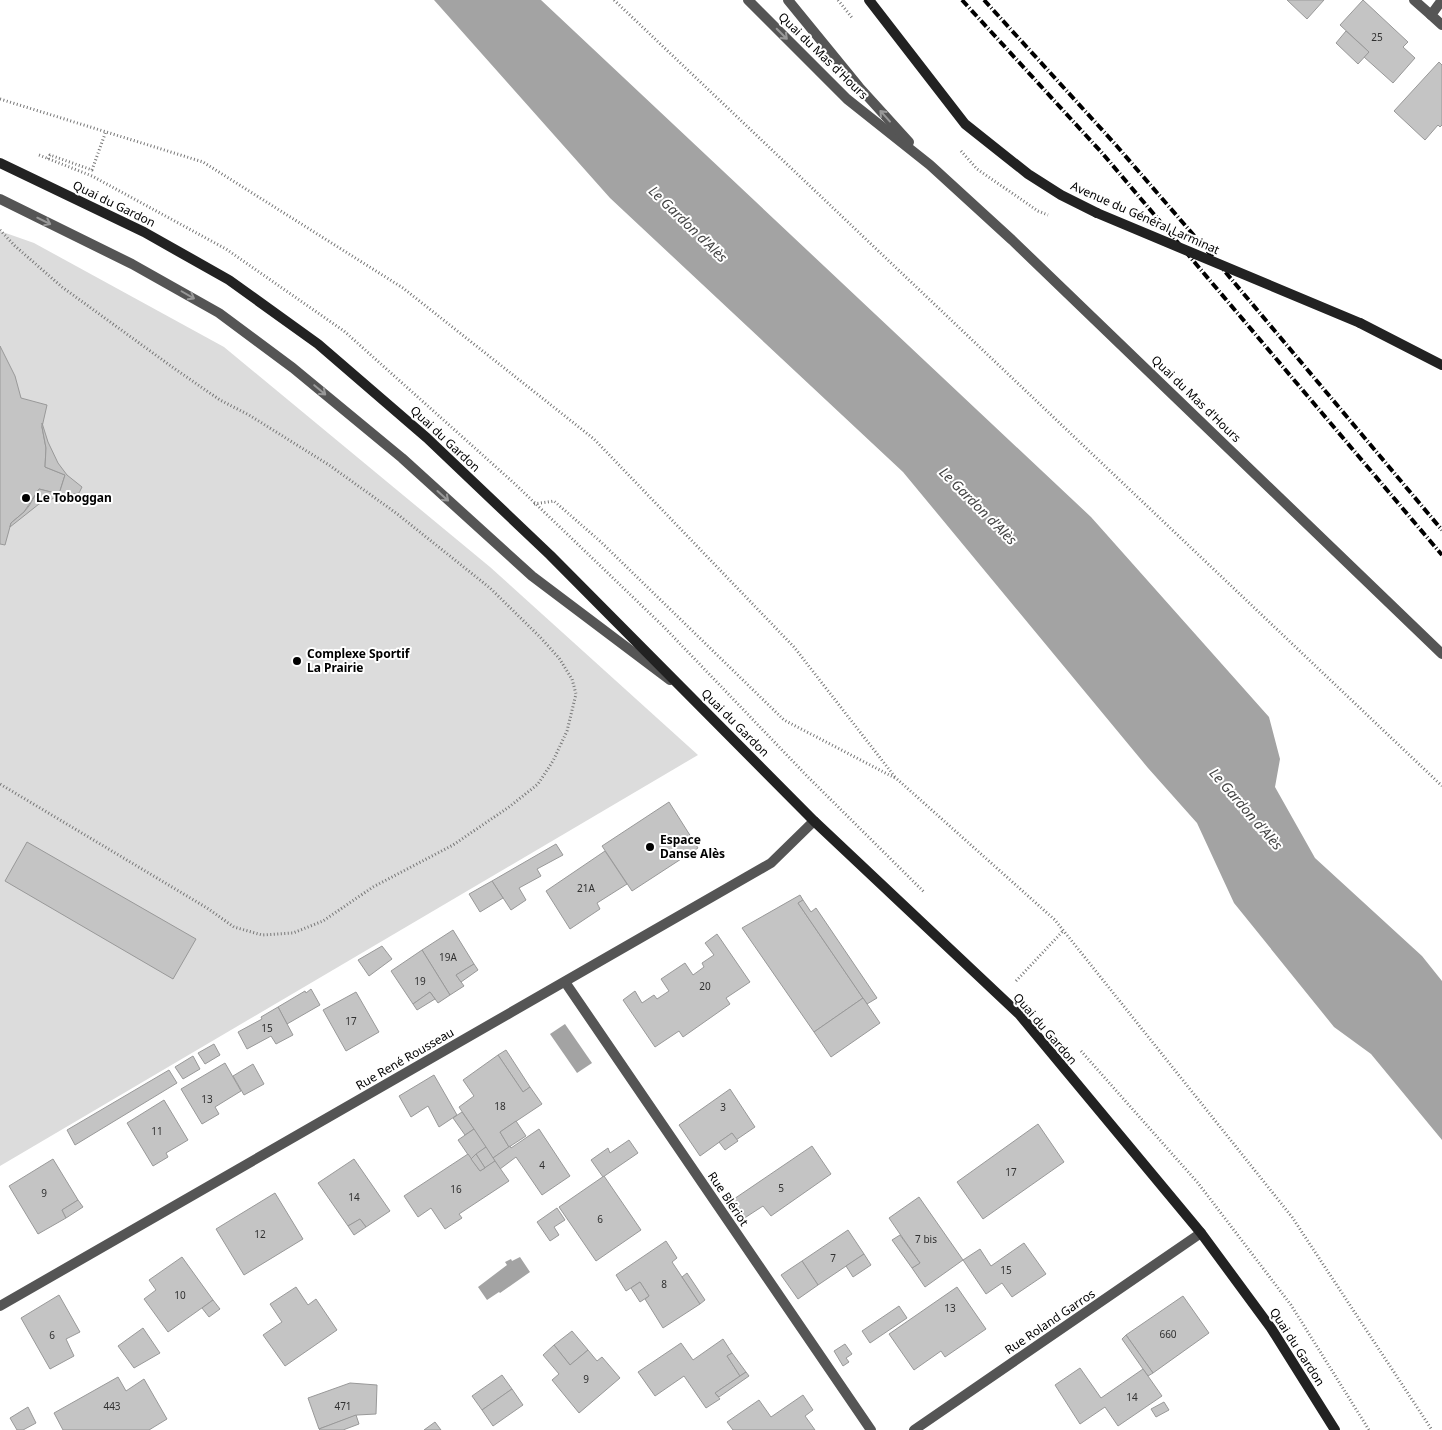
<svg xmlns="http://www.w3.org/2000/svg" width="1442" height="1430" font-family="'Noto Sans',sans-serif">
<rect width="100%" height="100%" fill="#fff"/>
<polygon fill="#dcdcdc" points="0,231 34,243 224,347 490,567 698,755 0,1166"/>
<g fill="#a3a3a3">
<polygon points="434,0 541,0 1091,517 1269,717 1280,759 1275,787 1315,858 1422,956 1442,981 1442,1140 1371,1054 1334,1027 1234,903 1197,823 1148,768 903,472 610,198"/>
<polygon points="565,1024 592,1063 577,1073 550,1034"/>
<polygon points="520,1257 530,1272 500,1293 499,1292 487,1300 478,1287 507,1265 505,1262 511,1259 512,1261"/>
</g>
<g fill="#c4c4c4" stroke="#999">
<polygon points="1287,0 1324,0 1307,19"/>
<polygon points="1363,0 1408,42 1403,47 1415,58 1393,83 1364,57 1369,52 1340,25"/>
<polygon points="1346,31 1369,52 1358,64 1336,43"/>
<polygon points="1439,62 1442,65 1442,125 1440,127 1438,125 1425,140 1394,111"/>
<polygon points="0,346 15,376 21,398 47,405 42,427 46,448 45,467 65,475 59,494 39,489 24,512 11,523 5,545 0,544"/>
<polygon points="42,423 48,442 58,463 67,475 82,487 79,493 57,497 39,504 10,527 11,523 24,512 29,506 39,489 59,494 65,475 45,467 46,448 42,427"/>
<polygon points="669,802 698,848 632,891 602,846"/>
<polygon points="27,842 196,939 173,979 5,881"/>
<polygon points="556,844 563,855 537,869 541,876 519,888 526,900 511,910 492,881"/>
<polygon points="605,851 627,884 597,903 600,909 570,929 546,891"/>
<polygon points="492,881 503,898 480,912 469,894"/>
<polygon points="800,895 803,900 798,903 863,998 814,1032 742,928"/>
<polygon points="803,900 811,912 816,908 877,998 867,1004 798,903"/>
<polygon points="453,930 474,964 456,975 464,986 450,995 422,950"/>
<polygon points="717,934 750,982 726,998 730,1004 683,1037 679,1031 655,1047 623,1000 635,991 642,1003 654,995 657,999 669,991 661,979 685,963 693,975 704,967 702,963 714,955 705,943"/>
<polygon points="382,946 392,959 369,976 358,960"/>
<polygon points="422,950 450,995 438,1003 430,992 413,1004 391,971"/>
<polygon points="474,964 478,970 461,982 456,975"/>
<polygon points="311,989 320,1005 287,1024 278,1007 305,991 306,993"/>
<polygon points="356,992 379,1032 346,1051 323,1010"/>
<polygon points="430,992 435,999 417,1010 413,1004"/>
<polygon points="863,998 880,1023 831,1057 814,1032"/>
<polygon points="278,1007 293,1035 276,1044 271,1036 247,1049 238,1032 262,1019 261,1017"/>
<polygon points="214,1044 220,1055 205,1064 198,1053"/>
<polygon points="506,1050 530,1087 523,1092 498,1055"/>
<polygon points="498,1055 523,1092 530,1087 542,1104 500,1132 509,1147 493,1158 459,1107 474,1096 463,1080"/>
<polygon points="193,1056 200,1069 183,1079 175,1067"/>
<polygon points="225,1063 241,1091 215,1107 219,1114 202,1124 181,1089"/>
<polygon points="253,1064 264,1084 244,1095 233,1076"/>
<polygon points="169,1070 177,1083 75,1145 67,1130"/>
<polygon points="434,1075 457,1115 439,1127 428,1106 411,1117 399,1096"/>
<polygon points="730,1089 755,1127 736,1140 732,1133 700,1156 679,1125"/>
<polygon points="164,1100 188,1140 166,1153 168,1157 153,1166 127,1123"/>
<polygon points="462,1112 474,1129 465,1135 453,1118"/>
<polygon points="516,1121 526,1136 509,1147 500,1132"/>
<polygon points="1038,1124 1064,1162 983,1219 957,1182"/>
<polygon points="474,1129 486,1147 471,1159 458,1140"/>
<polygon points="539,1129 570,1176 542,1195 516,1157 500,1169 493,1158 510,1146 511,1148"/>
<polygon points="732,1133 738,1141 725,1150 719,1142"/>
<polygon points="629,1140 638,1153 603,1177 591,1160 608,1148 610,1153"/>
<polygon points="812,1146 831,1174 771,1216 763,1206 743,1219 731,1201"/>
<polygon points="486,1147 495,1161 485,1168 476,1154"/>
<polygon points="468,1154 480,1171 495,1161 509,1181 459,1214 462,1218 445,1229 431,1208 418,1217 404,1196"/>
<polygon points="476,1154 485,1168 480,1171 471,1159"/>
<polygon points="53,1159 78,1200 62,1210 66,1218 38,1234 9,1186"/>
<polygon points="354,1159 390,1211 366,1227 360,1219 348,1226 318,1183"/>
<polygon points="604,1176 641,1230 596,1261 559,1207"/>
<polygon points="275,1193 303,1239 244,1275 216,1229"/>
<polygon points="919,1197 963,1260 925,1287 912,1268 920,1263 889,1218"/>
<polygon points="78,1200 83,1207 66,1218 62,1210"/>
<polygon points="557,1208 565,1220 554,1227 559,1235 550,1241 537,1222"/>
<polygon points="360,1219 366,1227 354,1235 348,1226"/>
<polygon points="848,1230 864,1254 818,1285 802,1261"/>
<polygon points="900,1235 920,1263 912,1268 892,1240"/>
<polygon points="666,1241 677,1258 672,1262 700,1304 663,1328 645,1299 649,1296 640,1282 626,1291 616,1275"/>
<polygon points="1024,1243 1046,1274 1012,1297 1002,1283 986,1294 963,1260 980,1249 991,1266"/>
<polygon points="864,1254 871,1265 853,1277 846,1266"/>
<polygon points="182,1257 213,1300 168,1332 144,1299 156,1290 149,1280"/>
<polygon points="802,1261 818,1285 798,1299 781,1275"/>
<polygon points="687,1273 705,1300 700,1304 682,1277"/>
<polygon points="640,1282 649,1296 640,1302 631,1288"/>
<polygon points="296,1287 308,1305 316,1299 337,1330 285,1366 263,1335 282,1322 270,1304"/>
<polygon points="957,1287 986,1329 945,1357 941,1351 914,1370 889,1334"/>
<polygon points="59,1295 80,1332 66,1339 74,1356 50,1369 21,1318"/>
<polygon points="1183,1296 1209,1333 1153,1373 1126,1335"/>
<polygon points="213,1300 220,1309 209,1317 202,1308"/>
<polygon points="899,1306 907,1318 870,1343 862,1331"/>
<polygon points="143,1328 160,1353 134,1368 118,1346"/>
<polygon points="572,1331 588,1350 570,1365 554,1345"/>
<polygon points="1126,1335 1153,1373 1148,1376 1122,1339"/>
<polygon points="723,1339 732,1353 727,1356 740,1376 715,1393 720,1399 706,1408 684,1376 655,1396 638,1372 681,1343 693,1360"/>
<polygon points="845,1344 852,1354 846,1358 849,1362 843,1366 834,1351"/>
<polygon points="554,1345 570,1365 588,1350 597,1361 602,1357 620,1378 579,1413 552,1380 559,1374 543,1355"/>
<polygon points="732,1353 746,1372 740,1376 727,1356"/>
<polygon points="1080,1368 1101,1398 1143,1369 1162,1396 1118,1426 1105,1407 1080,1424 1055,1385"/>
<polygon points="746,1372 749,1376 719,1397 715,1393"/>
<polygon points="502,1375 512,1389 482,1410 472,1396"/>
<polygon points="118,1377 126,1391 144,1379 167,1419 149,1430 63,1430 54,1413"/>
<polygon points="350,1383 377,1385 376,1414 357,1415 319,1429 308,1398"/>
<polygon points="512,1389 523,1405 493,1426 482,1410"/>
<polygon points="803,1395 813,1410 805,1416 815,1430 733,1430 727,1422 759,1400 771,1417"/>
<polygon points="1164,1402 1169,1410 1156,1417 1151,1409"/>
<polygon points="28,1407 36,1423 23,1430 17,1430 10,1418"/>
<polygon points="356,1415 359,1424 343,1430 320,1430 319,1429"/>
<polygon points="435,1422 441,1430 424,1430"/>
</g>
<g fill="none" stroke-linecap="round" stroke-linejoin="round">
<g stroke="#777" stroke-width="3" stroke-dasharray="1 2.5" stroke-linecap="butt">
<polyline points="614,0 1442,786"/>
<polyline points="838,0 853,19"/>
<polyline points="0,99 203,162 403,288 594,439 794,647 895,777"/>
<polyline points="961,151 977,169 1038,211 1048,215"/>
<polyline points="39,155 92,176 226,249 344,331 515,484 663,626 807,776 924,892"/>
<polyline points="48,159 50,155 92,170 106,131"/>
<polyline points="0,230 15,246 62,287 175,369 220,400 249,415 329,465 396,513 490,588 540,637 559,658 572,679 576,694 567,731 553,761 538,784 509,807 453,845 373,887 323,921 293,933 262,935 234,927 207,908 0,784"/>
<polyline points="534,504 554,501 601,542 784,720 897,779 1055,920 1292,1217 1432,1430"/>
<polyline points="1016,981 1063,931"/>
<polyline points="1081,1051 1198,1183 1291,1305 1369,1430"/>
</g>
<polyline stroke="#555" stroke-width="10" points="0,199 132,264 219,313 293,368 402,458 532,576 670,680"/>
<g stroke="#555" stroke-width="10">
<polyline points="1414,0 1431,15"/>
<polyline points="1442,0 1431,15 1442,25"/>
<polyline points="565,982 871,1430"/>
<polyline points="0,1306 771,863 814,821"/>
<polyline points="914,1430 1201,1233"/>
</g>
<g stroke="#555" stroke-width="10">
<polyline points="748,0 847,99 930,165 1012,240 1442,654"/>
<polyline points="788,0 859,87 909,142"/>
</g>
<g stroke="#222" stroke-width="10">
<polyline points="869,0 965,124 1028,174 1061,195 1097,213"/>
<polyline points="0,163 144,232 229,280 318,344 427,438 550,555 814,821 1019,1014 1201,1233 1271,1328 1335,1430"/>
<polyline points="1360,323 1442,365"/>
</g>
<g stroke="#000" stroke-width="4" stroke-dasharray="8 2.5 1 2.5" stroke-linecap="butt">
<polyline points="962,0 1103,154 1442,555"/>
<polyline points="984,0 1115,144 1222,268 1442,530"/>
</g>
<polyline stroke="#222" stroke-width="10" points="1097,213 1360,323"/>
</g>
<defs><path id="oneway-shaft" d="M-6 0H5M1.5-3L5.5 0L1.5 3" fill="none" stroke-width="1.6" stroke-linecap="round" stroke-linejoin="round" transform="scale(1.25)"/></defs>
<g stroke="#999">
<use href="#oneway-shaft" transform="translate(782 34) rotate(45)"/>
<use href="#oneway-shaft" transform="translate(885 116) rotate(-132)"/>
<use href="#oneway-shaft" transform="translate(44 221) rotate(26)"/>
<use href="#oneway-shaft" transform="translate(188 295) rotate(30)"/>
<use href="#oneway-shaft" transform="translate(320 390) rotate(40)"/>
<use href="#oneway-shaft" transform="translate(443 496) rotate(42)"/>
</g>
<g fill="#000" stroke="#fff" stroke-width="2">
<circle cx="26" cy="498" r="5"/>
<circle cx="297" cy="661" r="5"/>
<circle cx="650" cy="847" r="5"/>
</g>
<g text-anchor="middle" stroke-width="4" stroke-linejoin="round" paint-order="stroke">
<g font-size="10" fill="#313131">
<text x="1377" y="41">25</text>
<text x="586" y="892">21A</text>
<text x="448" y="961">19A</text>
<text x="420" y="985">19</text>
<text x="705" y="990">20</text>
<text x="351" y="1025">17</text>
<text x="267" y="1032">15</text>
<text x="207" y="1103">13</text>
<text x="500" y="1110">18</text>
<text x="723" y="1111">3</text>
<text x="157" y="1135">11</text>
<text x="542" y="1169">4</text>
<text x="1011" y="1176">17</text>
<text x="781" y="1192">5</text>
<text x="456" y="1193">16</text>
<text x="44" y="1197">9</text>
<text x="354" y="1201">14</text>
<text x="600" y="1223">6</text>
<text x="260" y="1238">12</text>
<text x="926" y="1243">7 bis</text>
<text x="833" y="1262">7</text>
<text x="1006" y="1274">15</text>
<text x="664" y="1288">8</text>
<text x="180" y="1299">10</text>
<text x="950" y="1312">13</text>
<text x="1168" y="1338">660</text>
<text x="52" y="1339">6</text>
<text x="586" y="1383">9</text>
<text x="1132" y="1401">14</text>
<text x="112" y="1410">443</text>
<text x="343" y="1410">471</text>
</g>
<g font-size="12" fill="#000" stroke="#fff">
<text transform="translate(823 56) rotate(44)" y="4">Quai du Mas d'Hours</text>
<text transform="translate(114 204) rotate(26)" y="4">Quai du Gardon</text>
<text transform="translate(1145 218) rotate(24)" y="4">Avenue du Général Larminat</text>
<text transform="translate(1196 399) rotate(44)" y="4">Quai du Mas d'Hours</text>
<text transform="translate(445 439) rotate(43)" y="4">Quai du Gardon</text>
<text transform="translate(735 723) rotate(45)" y="4">Quai du Gardon</text>
<text transform="translate(1045 1029) rotate(49)" y="4">Quai du Gardon</text>
<text transform="translate(405 1059) rotate(-30)" y="4">Rue René Rousseau</text>
<text transform="translate(728 1199) rotate(56)" y="4">Rue Blériot</text>
<text transform="translate(1050 1322) rotate(-34)" y="4">Rue Roland Garros</text>
<text transform="translate(1297 1347) rotate(57)" y="4">Quai du Gardon</text>
</g>
<g font-size="12" font-weight="bold" fill="#000" stroke="#fff" text-anchor="start">
<text x="36" y="502">Le Toboggan</text>
<text x="307" y="658">Complexe Sportif<tspan x="307" dy="14">La Prairie</tspan></text>
<text x="660" y="844">Espace<tspan x="660" dy="14">Danse Alès</tspan></text>
</g>
<g font-size="14" font-style="italic" fill="#444" stroke="#fff">
<text transform="translate(688 224) rotate(44)" y="5">Le Gardon d'Alès</text>
<text transform="translate(978 506) rotate(45)" y="5">Le Gardon d'Alès</text>
<text transform="translate(1246 809) rotate(49)" y="5">Le Gardon d'Alès</text>
</g>
</g>
</svg>
